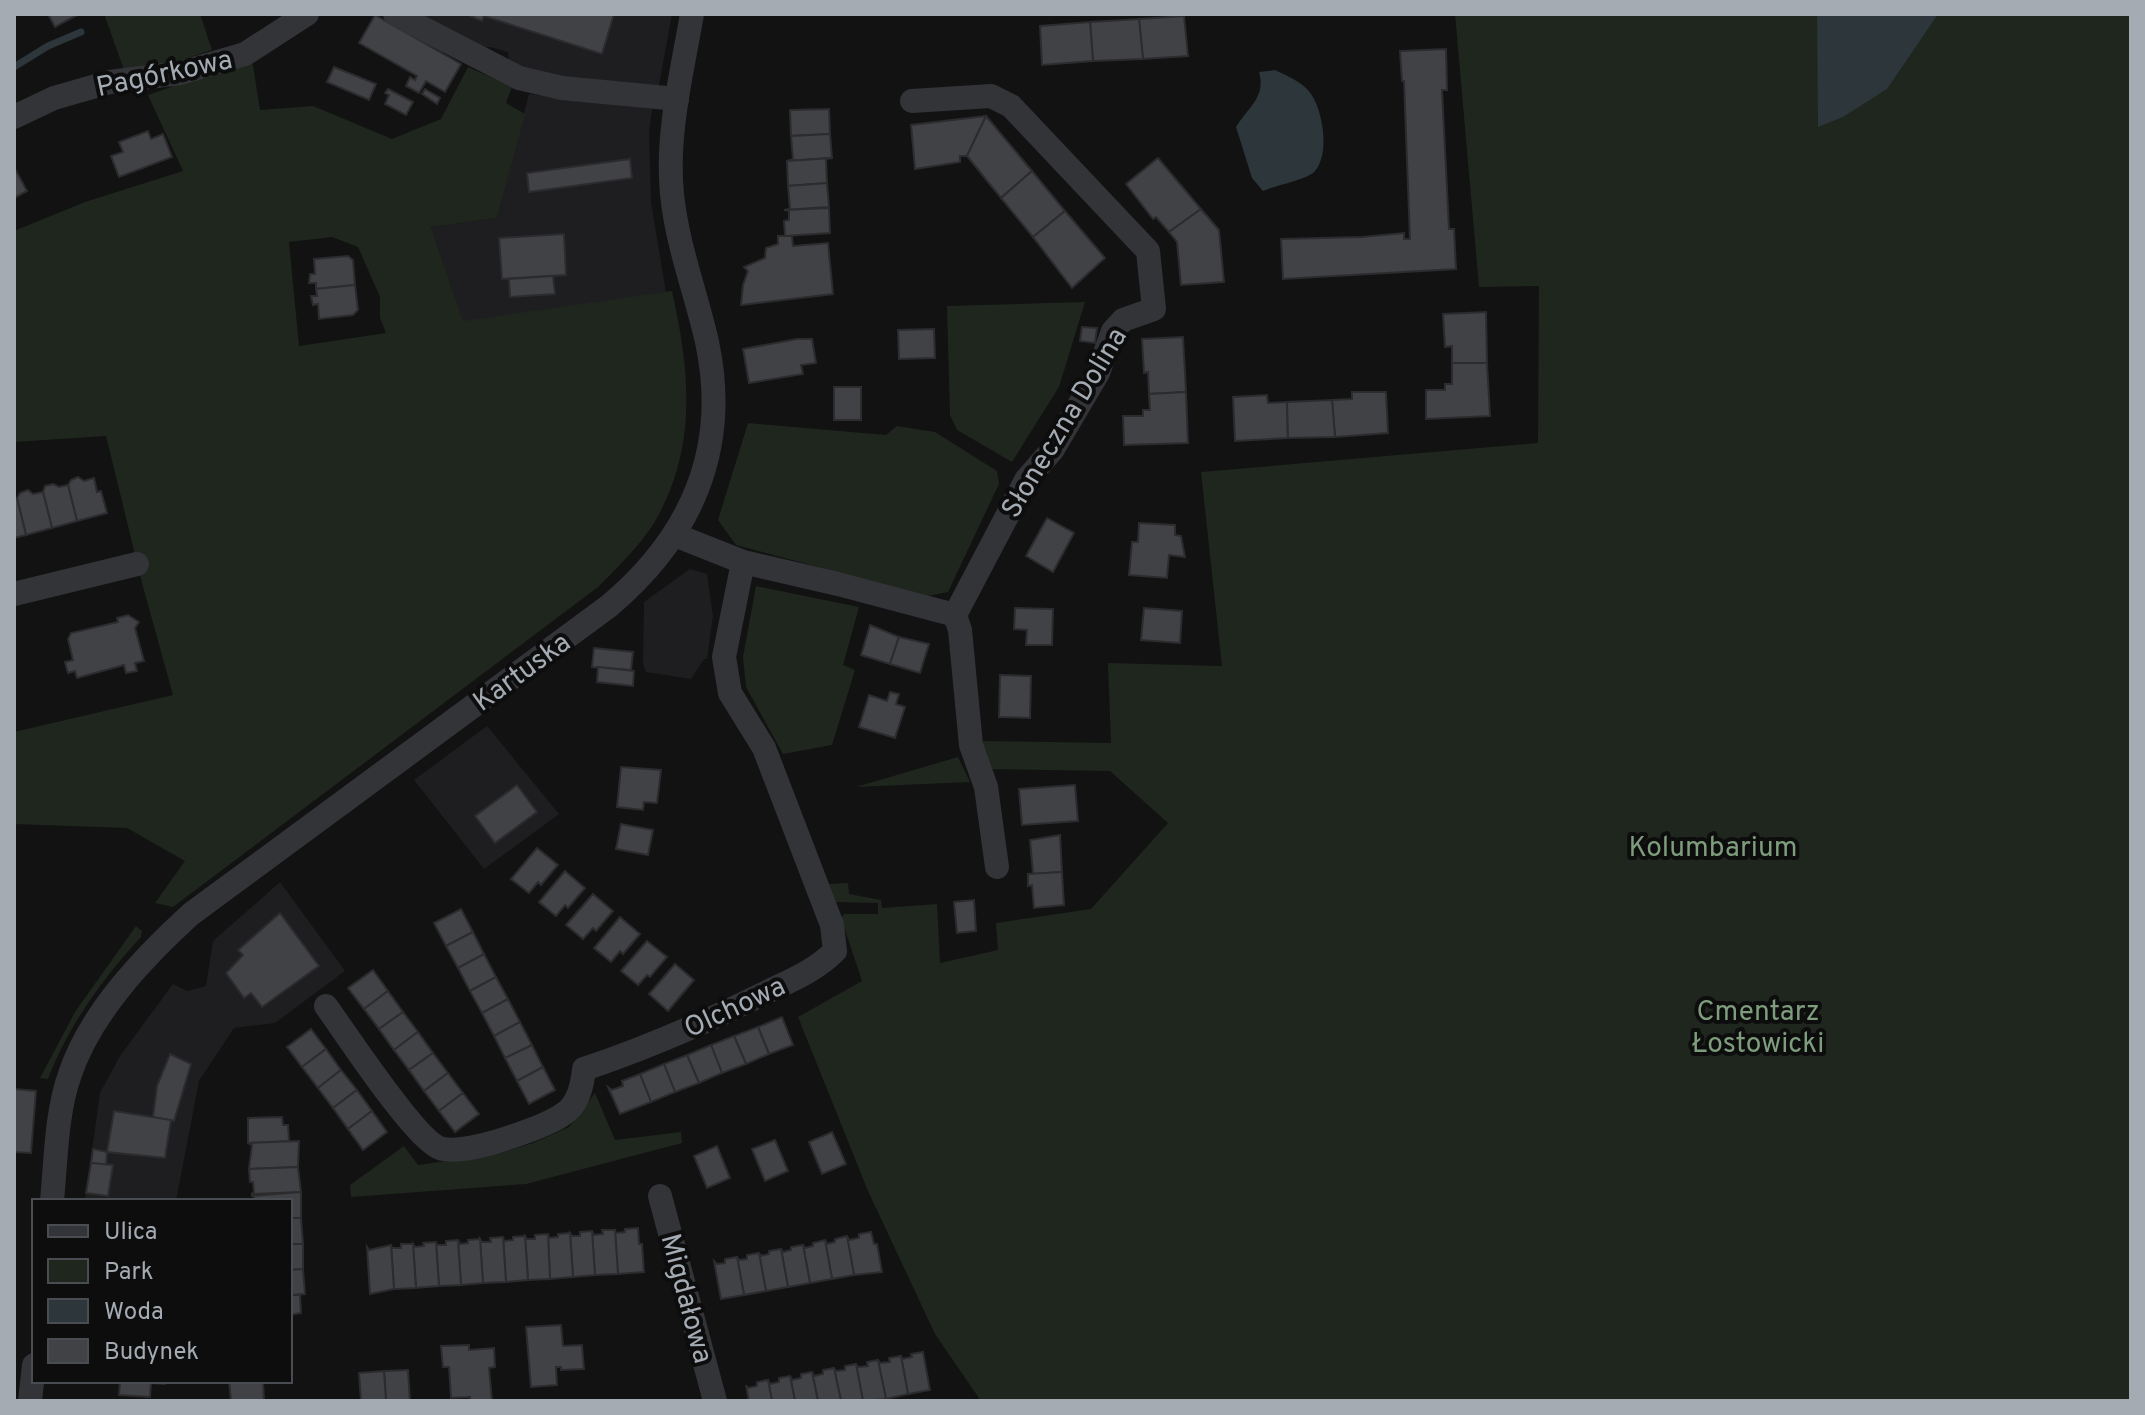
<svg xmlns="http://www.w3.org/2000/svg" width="2145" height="1415" font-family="Overpass,sans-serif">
<rect width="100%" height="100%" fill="#121213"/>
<g fill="#1e1e20">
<polygon points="410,14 672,14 659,85 644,87 556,80 510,67 508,52 490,47 467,47"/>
<polygon points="529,94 652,109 649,132 651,202 666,293 463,322 431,227 497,218"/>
<polygon points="690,569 707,574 713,616 707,659 704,659 691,679 646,672 643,663 644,602"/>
<polygon points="487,726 559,814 484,869 414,780"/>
<polygon points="280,882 345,971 275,1023 234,1028 199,1081 176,1201 85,1201 100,1093 120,1056 173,984 187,991 206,986 213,941"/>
</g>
<g fill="#1e261e" fill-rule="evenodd">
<polygon points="104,14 200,14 212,50 127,78"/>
<polygon points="1455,14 2131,14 2131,1401 981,1401 935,1334 868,1191 798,1017 862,981 841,918 844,914 878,914 878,903 835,902 829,884 848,883 849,894 881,900 882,908 937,904 940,963 998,950 996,923 1091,909 1168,823 1110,771 986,769 978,741 1111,743 1108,663 1222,666 1201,472 1538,443 1539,286 1479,287"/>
<path d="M252,59L260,110L313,106L392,139L441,119L468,67L512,87L506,103L525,114L497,218L431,227L463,321L672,291C690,372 698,448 654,523C639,547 618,567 598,587L173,907L155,903L185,861L127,828L14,824V732L173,695L142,583L106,436L14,442V231L85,202L183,171L148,95ZM332,237L358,247L380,297V318L386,333L299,346L289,242Z"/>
<polygon points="1085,302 1059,387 1012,462 957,430 950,415 947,306"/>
<polygon points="748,423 886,435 897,426 935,432 997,471 999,484 948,592 928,596 736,545 718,520"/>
<polygon points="756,586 859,607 843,665 855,670 832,745 783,754 746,687 743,657"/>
<polygon points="958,757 970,782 856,787"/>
<path d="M136,926L142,931L141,937C103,978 68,1026 48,1079L40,1078L75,1012Z"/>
<polygon points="595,1093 615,1140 681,1132 682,1143 526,1184 351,1197 350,1185 404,1146 418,1165 501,1153 533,1143 569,1127"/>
</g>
<g fill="#2c363b">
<polygon points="1817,14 1938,14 1887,89 1843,117 1818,127"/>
<path d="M1275,70C1287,76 1303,82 1311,94C1323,111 1330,154 1315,171C1307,180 1276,185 1263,191L1252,178L1236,127C1249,106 1266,97 1259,72Z"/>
</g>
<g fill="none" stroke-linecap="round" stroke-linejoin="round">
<polyline stroke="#2c363b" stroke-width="7" points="14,67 48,46 81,32"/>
</g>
<g fill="#414246" stroke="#2c2c2f" stroke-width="2">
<polygon points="48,14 79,14 55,27"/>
<polygon points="466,14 614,14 602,54 484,16 482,21"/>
<polygon points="375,15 461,64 445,92 426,81 419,93 406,86 410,77 415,80 417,76 359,43"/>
<polygon points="1184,16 1188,56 1143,59 1139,19"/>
<polygon points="1139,19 1143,59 1093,61 1090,22"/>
<polygon points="1090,22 1093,61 1042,65 1040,26"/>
<polygon points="1446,49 1447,90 1442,90 1449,229 1454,229 1456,269 1283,279 1281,239 1362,237 1404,233 1404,239 1410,239 1404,81 1402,81 1400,51"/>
<polygon points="334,67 376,84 369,100 327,82"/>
<polygon points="388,89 413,102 406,115 385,104 389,95 385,93"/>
<polygon points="425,89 440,98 437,104 422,94"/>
<polygon points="829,109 830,134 791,136 790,110"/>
<polygon points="986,116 967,156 960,156 960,162 915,169 911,125"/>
<polygon points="986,116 1032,171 1001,198 967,156"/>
<polygon points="148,131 151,139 163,134 172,157 119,177 111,156 123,152 119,142"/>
<polygon points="830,134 832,158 787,161 793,159 791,136"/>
<polygon points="1158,158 1201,209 1169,232 1156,217 1153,219 1126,184"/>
<polygon points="630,159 632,178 529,192 527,173"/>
<polygon points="826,159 827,183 788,186 787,161 832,158"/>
<polygon points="14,167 27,191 14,198"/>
<polygon points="1032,171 1065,211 1033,237 1001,198"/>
<polygon points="827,183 829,207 784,210 790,209 788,186"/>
<polygon points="829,208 830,233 785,236 784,221 789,220 789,211 784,210"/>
<polygon points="1201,209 1219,230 1224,282 1181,285 1177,242 1169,232"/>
<polygon points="1065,211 1105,258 1072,288 1033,237"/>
<polygon points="564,234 566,275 502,279 499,238"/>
<polygon points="778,236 792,236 793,246 828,243 833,294 741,305 743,285 748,271 744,267 765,258 766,248 778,244"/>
<polygon points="348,256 353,260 355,285 316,289 316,283 309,283 310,274 315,274 314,259"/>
<polygon points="553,276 555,294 510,297 509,279"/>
<polygon points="355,285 358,310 353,315 319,319 318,304 313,305 311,296 317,296 316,289"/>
<polygon points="1486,312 1487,363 1452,363 1452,346 1445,347 1443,314"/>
<polygon points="1082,327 1097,328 1095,343 1080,341"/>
<polygon points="934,329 935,358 899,359 898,330"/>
<polygon points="1183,337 1186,392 1149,394 1148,372 1144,373 1142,339"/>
<polygon points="797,339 812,339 816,363 801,365 803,374 749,383 743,349"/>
<polygon points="1452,363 1487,363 1490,416 1426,419 1426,390 1445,390 1445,384 1452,384"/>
<rect x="834" y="387" width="27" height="33"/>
<polygon points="1186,392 1188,443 1124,445 1123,416 1143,416 1143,410 1150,410 1149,394"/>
<polygon points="1352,392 1386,392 1388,433 1335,437 1332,400 1352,399"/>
<polygon points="1267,395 1268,403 1287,402 1288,438 1235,441 1233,397"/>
<polygon points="1332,400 1335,437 1288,438 1287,402"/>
<polygon points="78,477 84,481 94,478 97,492 101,491 107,513 77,521 68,485 71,480"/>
<polygon points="53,484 59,487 68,485 77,521 52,528 43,492 45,486"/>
<polygon points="28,490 33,494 43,492 52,528 26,535 17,498 20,493"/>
<polygon points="17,498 26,535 14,538 14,499"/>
<polygon points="1047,518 1074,533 1053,572 1026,556"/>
<polygon points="1139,523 1175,525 1175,535 1181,536 1185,557 1169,555 1167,578 1129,575 1132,542 1138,542"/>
<polygon points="1015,608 1053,609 1052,645 1026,645 1027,630 1014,629"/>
<polygon points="1144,608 1182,611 1180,643 1141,640"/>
<polygon points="128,615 139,622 135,628 144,661 135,663 137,671 126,673 124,665 77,678 75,671 68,673 65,662 73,660 68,639 71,633 118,622 117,618"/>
<polygon points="870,625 899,637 890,664 861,655"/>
<polygon points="899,637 929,644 920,673 890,664"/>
<polygon points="594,648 633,652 631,670 592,667"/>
<polygon points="598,667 634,671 633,686 597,682"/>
<polygon points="1000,675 1031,676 1030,718 999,717"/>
<polygon points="890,692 899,694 896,704 905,707 895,738 859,727 869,695 887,701"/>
<polygon points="621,767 661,770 657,803 644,802 643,810 617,807"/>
<polygon points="517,785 537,812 495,843 475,816"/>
<polygon points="1075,785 1078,821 1022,825 1019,789"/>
<polygon points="621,824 653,830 648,855 616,849"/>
<polygon points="1060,835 1062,872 1033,874 1030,840"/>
<polygon points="537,848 558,865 541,885 538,882 529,893 511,879"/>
<polygon points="565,871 585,888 568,908 565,905 556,916 539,902"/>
<polygon points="1062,872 1064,905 1034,908 1032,885 1028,886 1028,874"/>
<polygon points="593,894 613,911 596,931 593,928 583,939 566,925"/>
<polygon points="974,900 976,931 957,933 954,902"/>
<polygon points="461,909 473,932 446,946 434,923"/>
<polygon points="280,913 319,966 262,1007 251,993 244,998 226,973 243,955 238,950"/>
<polygon points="620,917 640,934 623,954 620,951 611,962 594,948"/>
<polygon points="473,932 484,954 458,968 446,946"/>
<polygon points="647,941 667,957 650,977 647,975 638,985 621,971"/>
<polygon points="484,954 496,977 470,991 458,968"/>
<polygon points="675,964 694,980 668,1011 649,994"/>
<polygon points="373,970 388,991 364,1009 348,988"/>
<polygon points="496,977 508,999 482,1013 470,991"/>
<polygon points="388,991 403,1012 379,1029 364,1009"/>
<polygon points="508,999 520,1022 494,1036 482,1013"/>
<polygon points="403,1012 418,1032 394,1050 379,1029"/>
<polygon points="782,1017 793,1045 769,1054 758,1027"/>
<polygon points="520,1022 532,1045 505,1058 494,1036"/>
<polygon points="758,1027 769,1054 746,1064 734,1036"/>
<polygon points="311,1029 326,1049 302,1067 287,1047"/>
<polygon points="418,1032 433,1053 409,1070 394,1050"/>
<polygon points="734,1036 746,1064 722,1073 711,1045"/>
<polygon points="532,1045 543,1067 517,1081 505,1058"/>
<polygon points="711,1045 722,1073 699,1083 687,1055"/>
<polygon points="326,1049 341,1070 318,1088 302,1067"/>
<polygon points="433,1053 448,1073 424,1091 409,1070"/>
<polygon points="170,1054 191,1064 174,1121 153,1117 157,1086"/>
<polygon points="687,1055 699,1083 675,1092 664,1064"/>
<polygon points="664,1064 675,1092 651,1102 640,1074"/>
<polygon points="543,1067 555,1090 529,1104 517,1081"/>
<polygon points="341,1070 357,1090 333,1108 318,1088"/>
<polygon points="448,1073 463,1093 439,1111 424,1091"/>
<polygon points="640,1074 651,1102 620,1114 608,1087 612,1090 623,1086 622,1081"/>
<polygon points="14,1089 36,1091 31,1153 14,1152"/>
<polygon points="357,1090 372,1111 348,1129 333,1108"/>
<polygon points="463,1093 479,1114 455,1132 439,1111"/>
<polygon points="114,1111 171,1120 165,1158 107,1152"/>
<polygon points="372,1111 387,1132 363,1150 348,1129"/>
<polygon points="282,1117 283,1125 288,1125 289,1141 248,1143 248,1118"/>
<polygon points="832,1132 846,1164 822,1174 809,1142"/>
<polygon points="775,1140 788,1171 765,1181 752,1149"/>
<polygon points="299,1141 298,1167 249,1169 252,1145 248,1143"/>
<polygon points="717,1146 730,1178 707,1188 694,1156"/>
<polygon points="93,1149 107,1152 106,1165 91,1163"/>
<polygon points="91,1163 113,1165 108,1196 86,1193"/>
<polygon points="298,1167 301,1192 251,1194 254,1193 253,1182 250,1182 249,1169"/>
<polygon points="301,1192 301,1218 290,1218 290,1201 254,1201 254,1196 251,1196"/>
<polygon points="290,1218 301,1218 303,1244 290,1244"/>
<polygon points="638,1228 639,1244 642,1244 644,1272 618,1274 615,1230 616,1233 625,1232 625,1229"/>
<polygon points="602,1230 615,1230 618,1274 595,1275 592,1231 594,1235 603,1234"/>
<polygon points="592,1231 595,1275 573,1277 570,1233 572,1236 580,1236 580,1232"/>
<polygon points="871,1232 874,1244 877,1244 882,1272 854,1275 847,1236 849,1240 859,1238 859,1234"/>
<polygon points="570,1233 573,1277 550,1279 548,1234 549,1238 558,1237 558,1234"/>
<polygon points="548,1234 550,1279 528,1280 525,1236 527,1239 535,1239 535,1235"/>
<polygon points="525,1236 528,1280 506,1282 503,1237 504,1241 513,1240 513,1237"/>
<polygon points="847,1236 854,1275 832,1279 825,1240 827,1244 835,1242 835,1239"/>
<polygon points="503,1237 506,1282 483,1283 480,1239 482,1242 491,1242 490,1238"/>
<polygon points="480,1239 483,1283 461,1285 458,1240 460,1244 468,1243 468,1240"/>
<polygon points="458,1240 461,1285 439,1286 436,1242 437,1245 446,1245 446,1241"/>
<polygon points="825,1240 832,1279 810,1283 803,1245 805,1248 813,1246 813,1243"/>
<polygon points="436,1242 439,1286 416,1288 413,1244 415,1247 424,1246 423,1243"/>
<polygon points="290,1244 303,1244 303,1269 290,1270"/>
<polygon points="401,1244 413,1244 416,1288 394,1289 391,1245 392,1248 401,1248"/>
<polygon points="391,1245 394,1289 370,1294 367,1247 369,1250"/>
<polygon points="803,1245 810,1283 788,1287 781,1249 783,1252 791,1250 791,1247"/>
<polygon points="781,1249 788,1287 766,1291 759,1253 761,1256 769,1254 769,1251"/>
<polygon points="759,1253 766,1291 744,1295 737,1257 739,1260 747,1259 747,1255"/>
<polygon points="737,1257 744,1295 721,1299 714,1261 717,1264 725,1263 725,1259"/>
<polygon points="303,1269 305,1294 290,1295 290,1270"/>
<polygon points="290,1295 300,1295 301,1313 290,1315"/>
<polygon points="561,1325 563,1346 582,1345 584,1369 561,1370 561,1367 556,1367 557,1385 531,1387 526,1327"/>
<polygon points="469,1345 469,1350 494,1348 495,1367 489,1368 492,1401 470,1401 470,1397 451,1398 449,1367 443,1367 441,1346"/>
<polygon points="923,1352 930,1390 908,1394 901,1356 902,1359 912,1357 911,1354"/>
<polygon points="901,1356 908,1394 886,1399 878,1360 880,1363 890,1362 889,1358"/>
<polygon points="878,1360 886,1399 863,1401 856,1364 858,1367 868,1366 867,1362"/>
<polygon points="856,1364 863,1401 841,1401 834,1368 836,1371 845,1370 845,1366"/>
<polygon points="834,1368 841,1401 818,1401 812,1372 814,1376 823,1374 823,1370"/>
<polygon points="408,1370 410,1401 386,1401 384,1371"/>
<polygon points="384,1371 386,1401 361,1401 359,1373"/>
<polygon points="812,1372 818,1401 795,1401 790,1376 792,1380 801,1378 801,1374"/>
<polygon points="790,1376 795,1401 772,1401 768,1380 770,1384 779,1382 779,1378"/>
<polygon points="768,1380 772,1401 749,1401 746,1385 748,1388 757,1386 757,1382"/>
<polygon points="120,1381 166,1381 165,1384 151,1383 150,1397 119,1395"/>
<polygon points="229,1381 263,1381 264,1400 228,1401 231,1401"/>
</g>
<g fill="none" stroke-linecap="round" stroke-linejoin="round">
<g stroke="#333438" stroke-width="24">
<polyline points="395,14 519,78 562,88 677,99"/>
<polyline points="14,117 54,98 110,82 180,73 245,54 307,14"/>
<polyline points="675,535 743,562 838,584 955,615 1026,480 1053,449 1098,373 1113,331 1123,320 1154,309 1148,251 1011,106 991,96 912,101"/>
<polyline points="14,594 137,564"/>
<polyline points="955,615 960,630 971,745 986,787 997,867"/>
<path d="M326,1006C345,1032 418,1145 443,1149C468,1153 509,1138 533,1129C568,1115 580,1108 584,1069C644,1049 704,1023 761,995C787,982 814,972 835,951L832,925L764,748L730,693L724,657L743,562"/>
<polyline points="660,1196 715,1401"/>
<path d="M52,1201C56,1160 56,1113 70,1074C91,1012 144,957 191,914L609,606C691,537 730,449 707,342C696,293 677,245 672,194C666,134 682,73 692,14"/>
<polyline points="30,1401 34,1365"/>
</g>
</g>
<g text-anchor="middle" stroke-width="8" stroke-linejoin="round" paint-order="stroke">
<g font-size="28" fill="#a4abb3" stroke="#0d0d0e">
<text transform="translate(164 72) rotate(-12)" y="10">Pagórkowa</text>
<text transform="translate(1063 422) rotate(-59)" y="10">Słoneczna Dolina</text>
<text transform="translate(521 671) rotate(-36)" y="10">Kartuska</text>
<text transform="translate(734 1006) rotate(-25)" y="10">Olchowa</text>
<text transform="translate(688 1298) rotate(75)" y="10">Migdałowa</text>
</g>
<g font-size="28" fill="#7e9d7c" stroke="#0d0d0e">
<text x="1713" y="856">Kolumbarium</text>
<text x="1758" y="1020">Cmentarz<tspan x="1758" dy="32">Łostowicki</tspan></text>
</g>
</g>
<rect width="2145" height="1415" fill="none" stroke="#a4abb3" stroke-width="32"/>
<rect x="32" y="1199" width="260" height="184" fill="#0d0d0e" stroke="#494c50" stroke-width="2"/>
<rect x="48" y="1225" width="40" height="12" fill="#333438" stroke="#494c50" stroke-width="2"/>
<text x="104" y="1239" font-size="24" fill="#a4abb3">Ulica</text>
<rect x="48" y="1259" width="40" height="24" fill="#1e261e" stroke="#494c50" stroke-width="2"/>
<text x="104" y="1279" font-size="24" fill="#a4abb3">Park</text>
<rect x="48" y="1299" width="40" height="24" fill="#2c363b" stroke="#494c50" stroke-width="2"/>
<text x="104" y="1319" font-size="24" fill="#a4abb3">Woda</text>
<rect x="48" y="1339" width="40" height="24" fill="#414246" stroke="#494c50" stroke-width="2"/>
<text x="104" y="1359" font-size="24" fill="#a4abb3">Budynek</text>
</svg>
